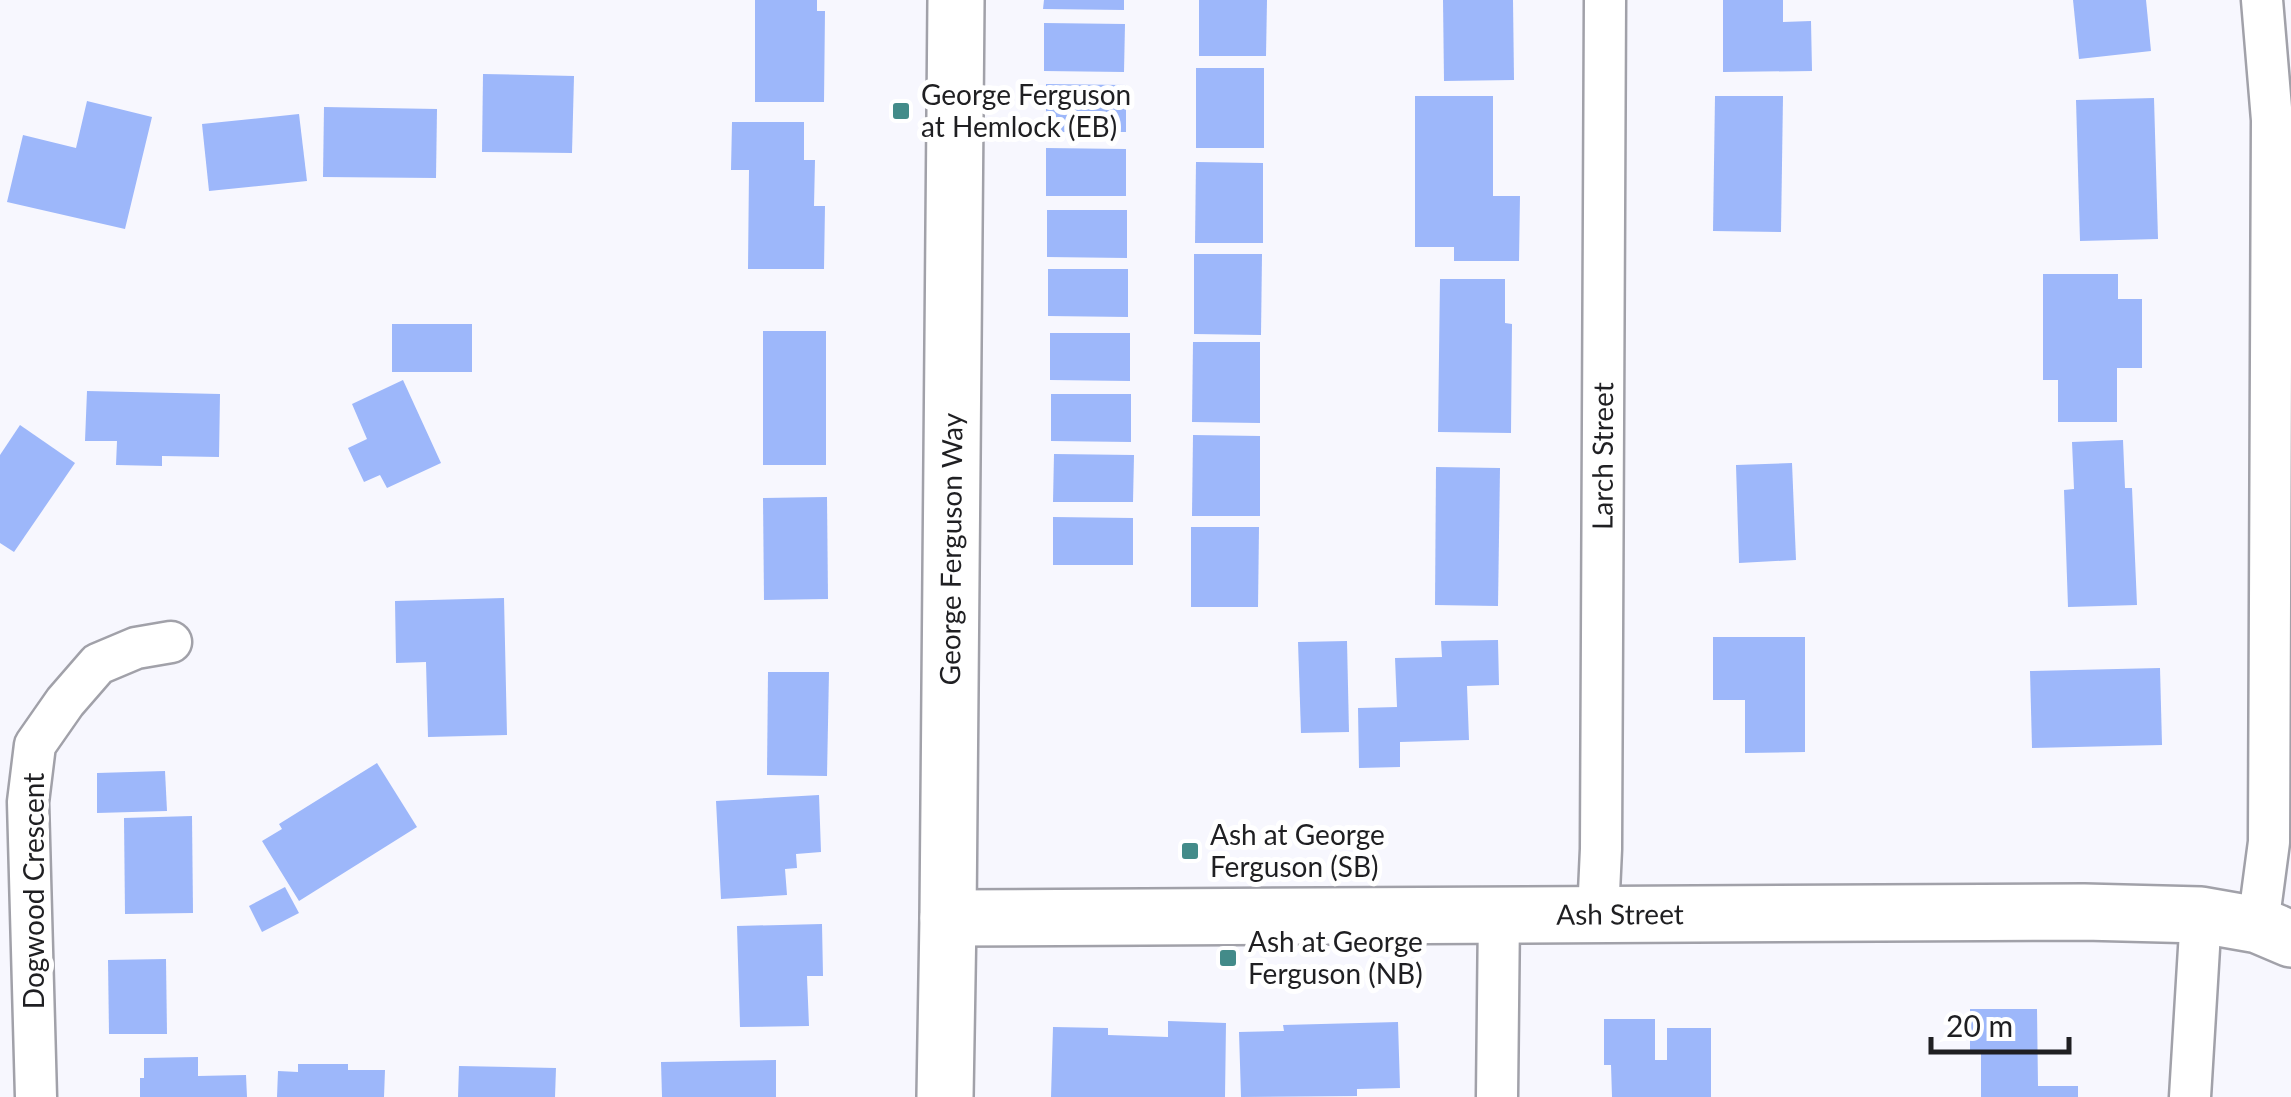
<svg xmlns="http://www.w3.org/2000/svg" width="2291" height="1097" font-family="Lato,sans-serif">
<rect width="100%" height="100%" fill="#f7f7fe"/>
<g fill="#9db7fa">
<polygon points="755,0 817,0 817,11 825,11 824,102 755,102"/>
<polygon points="1044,0 1124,0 1124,10 1043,9"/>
<polygon points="1199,0 1267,0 1266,56 1199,56"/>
<polygon points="1443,0 1513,0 1514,80 1444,81"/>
<polygon points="1723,0 1783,0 1783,22 1811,21 1812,71 1723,72"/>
<polygon points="2073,0 2146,0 2151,51 2079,59"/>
<polygon points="1044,23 1125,24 1124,72 1044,71"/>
<rect x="1196" y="68" width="68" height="80"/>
<polygon points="483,74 574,76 572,153 482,152"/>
<polygon points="1046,84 1126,85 1126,132 1046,132"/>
<polygon points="1415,96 1493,96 1493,196 1520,196 1519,261 1454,261 1454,247 1415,247"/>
<polygon points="1715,96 1783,96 1781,232 1713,231"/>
<polygon points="2154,98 2158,239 2080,241 2076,100"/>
<polygon points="87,101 152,117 125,229 7,202 23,135 76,148"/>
<polygon points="324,107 437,109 436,178 323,177"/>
<polygon points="299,114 307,181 209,191 202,124"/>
<polygon points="732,122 804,122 804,160 815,160 814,206 825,206 824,269 748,269 749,170 731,170"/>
<polygon points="1046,148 1126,149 1126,196 1046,196"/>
<polygon points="1196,162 1263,163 1263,243 1195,243"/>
<polygon points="1047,210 1127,210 1127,258 1047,257"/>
<polygon points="1194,254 1262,254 1261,335 1194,334"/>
<polygon points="1048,269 1128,269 1128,317 1048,316"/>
<polygon points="2043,274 2118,274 2118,299 2142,299 2142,368 2117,368 2117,422 2058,422 2058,380 2043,380"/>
<polygon points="1440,279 1505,279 1505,323 1512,324 1511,433 1438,432"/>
<rect x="392" y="324" width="80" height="48"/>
<rect x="763" y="331" width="63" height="134"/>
<polygon points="1050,333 1130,333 1130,381 1050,380"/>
<polygon points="1193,342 1260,342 1260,423 1192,422"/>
<polygon points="403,380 441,463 387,488 380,475 364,482 348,448 367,439 352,404"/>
<polygon points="87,391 220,394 219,457 162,456 162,466 116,465 117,441 85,441"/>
<polygon points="1051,394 1131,394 1131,442 1051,441"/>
<polygon points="20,425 75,463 14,552 0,543 0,455"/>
<polygon points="1193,435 1260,436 1260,516 1192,516"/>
<polygon points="2123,440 2125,488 2132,488 2137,605 2068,607 2064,490 2074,489 2072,442"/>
<polygon points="1054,454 1134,455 1133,502 1053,502"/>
<polygon points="1792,463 1796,560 1739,563 1736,465"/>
<polygon points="1436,467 1500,468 1498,606 1435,605"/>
<polygon points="827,497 828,599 764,600 763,498"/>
<polygon points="1053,517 1133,518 1133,565 1053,565"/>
<polygon points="1191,527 1259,527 1258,607 1191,607"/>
<polygon points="504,598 507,735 428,737 426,662 396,663 395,601"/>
<polygon points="1713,637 1805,637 1805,752 1745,753 1745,700 1713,700"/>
<polygon points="1498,640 1499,685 1467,686 1469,740 1400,742 1400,767 1359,768 1358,708 1397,707 1395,658 1442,657 1441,641"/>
<polygon points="1347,641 1349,732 1301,733 1298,642"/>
<polygon points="2160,668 2162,745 2032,748 2030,671"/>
<polygon points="768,672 829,672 827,776 767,775"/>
<polygon points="377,763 417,827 299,901 262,841 282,829 279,824"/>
<polygon points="165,771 167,811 97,813 97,773"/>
<polygon points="819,795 821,852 796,854 797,868 785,869 787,895 721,899 716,801"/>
<polygon points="192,816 193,913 125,914 124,818"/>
<polygon points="285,887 299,913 262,932 249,906"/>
<polygon points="822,924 823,976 807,976 809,1026 740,1027 737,926"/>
<polygon points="166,959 167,1034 109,1034 108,960"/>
<polygon points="1970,1009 2037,1009 2038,1086 2078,1086 2078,1097 1981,1097 1981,1054 1970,1054"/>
<polygon points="1604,1019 1655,1019 1655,1060 1667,1060 1667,1028 1711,1028 1711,1097 1612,1097 1611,1065 1604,1065"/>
<polygon points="1168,1021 1226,1023 1225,1097 1051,1097 1053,1027 1108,1028 1108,1035 1168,1037"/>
<polygon points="1398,1022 1400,1088 1357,1089 1357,1096 1241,1097 1239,1032 1284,1031 1283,1025"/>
<polygon points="198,1057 198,1076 246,1075 247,1097 140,1097 140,1078 144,1078 144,1058"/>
<polygon points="776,1060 776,1097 662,1097 661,1062"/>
<polygon points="298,1064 348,1064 348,1070 385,1070 384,1097 277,1097 278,1071 298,1072"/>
<polygon points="459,1066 556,1068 555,1097 458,1097"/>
</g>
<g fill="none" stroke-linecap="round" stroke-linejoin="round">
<g stroke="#a1a1a9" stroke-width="45">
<g id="street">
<path id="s1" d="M1598,914L1601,849L1605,0"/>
<polyline points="2258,925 2269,842 2272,120 2262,0"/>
<polyline points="36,1097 28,802 35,745 65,702 98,664 136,648 171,642"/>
<polyline points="1497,1097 1499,913"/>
<polyline points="2190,1097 2201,915"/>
</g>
</g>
<g stroke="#a1a1a9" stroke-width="60">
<g id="secondary">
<path id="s2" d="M948,918L2084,912L2201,915L2258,925L2291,939"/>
<path id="s3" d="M945,1097L948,918L956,0"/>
</g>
</g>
<use href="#street" stroke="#fff" stroke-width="40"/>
<use href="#secondary" stroke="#fff" stroke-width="55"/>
</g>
<g fill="#438b89" stroke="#fff" stroke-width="4">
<rect x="891" y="101" width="20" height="20" rx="5"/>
<rect x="1180" y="841" width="20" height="20" rx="5"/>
<rect x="1218" y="948" width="20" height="20" rx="5"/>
</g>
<g text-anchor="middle" stroke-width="10" stroke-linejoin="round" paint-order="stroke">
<g font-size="28" fill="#1f1f22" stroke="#fff" text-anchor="start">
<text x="921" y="105">George Ferguson<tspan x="921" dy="32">at Hemlock (EB)</tspan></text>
<text x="1210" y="845">Ash at George<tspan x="1210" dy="32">Ferguson (SB)</tspan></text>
<text x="1248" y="952">Ash at George<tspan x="1248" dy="32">Ferguson (NB)</tspan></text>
</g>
<g font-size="28" fill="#1f1f22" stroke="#fff">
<text dy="10" stroke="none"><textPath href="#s1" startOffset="458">Larch Street</textPath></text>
<text dy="10" stroke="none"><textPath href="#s3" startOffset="548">George Ferguson Way</textPath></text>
<text transform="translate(34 891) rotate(-90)" y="10">Dogwood Crescent</text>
<text dy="10" stroke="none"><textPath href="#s2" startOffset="672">Ash Street</textPath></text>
</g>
</g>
<path d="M1931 1037v15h138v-15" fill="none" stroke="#1f1f22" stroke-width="5"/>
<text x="1946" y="1037" font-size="30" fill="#1f1f22" stroke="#ffffff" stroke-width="8" paint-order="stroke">20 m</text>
</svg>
